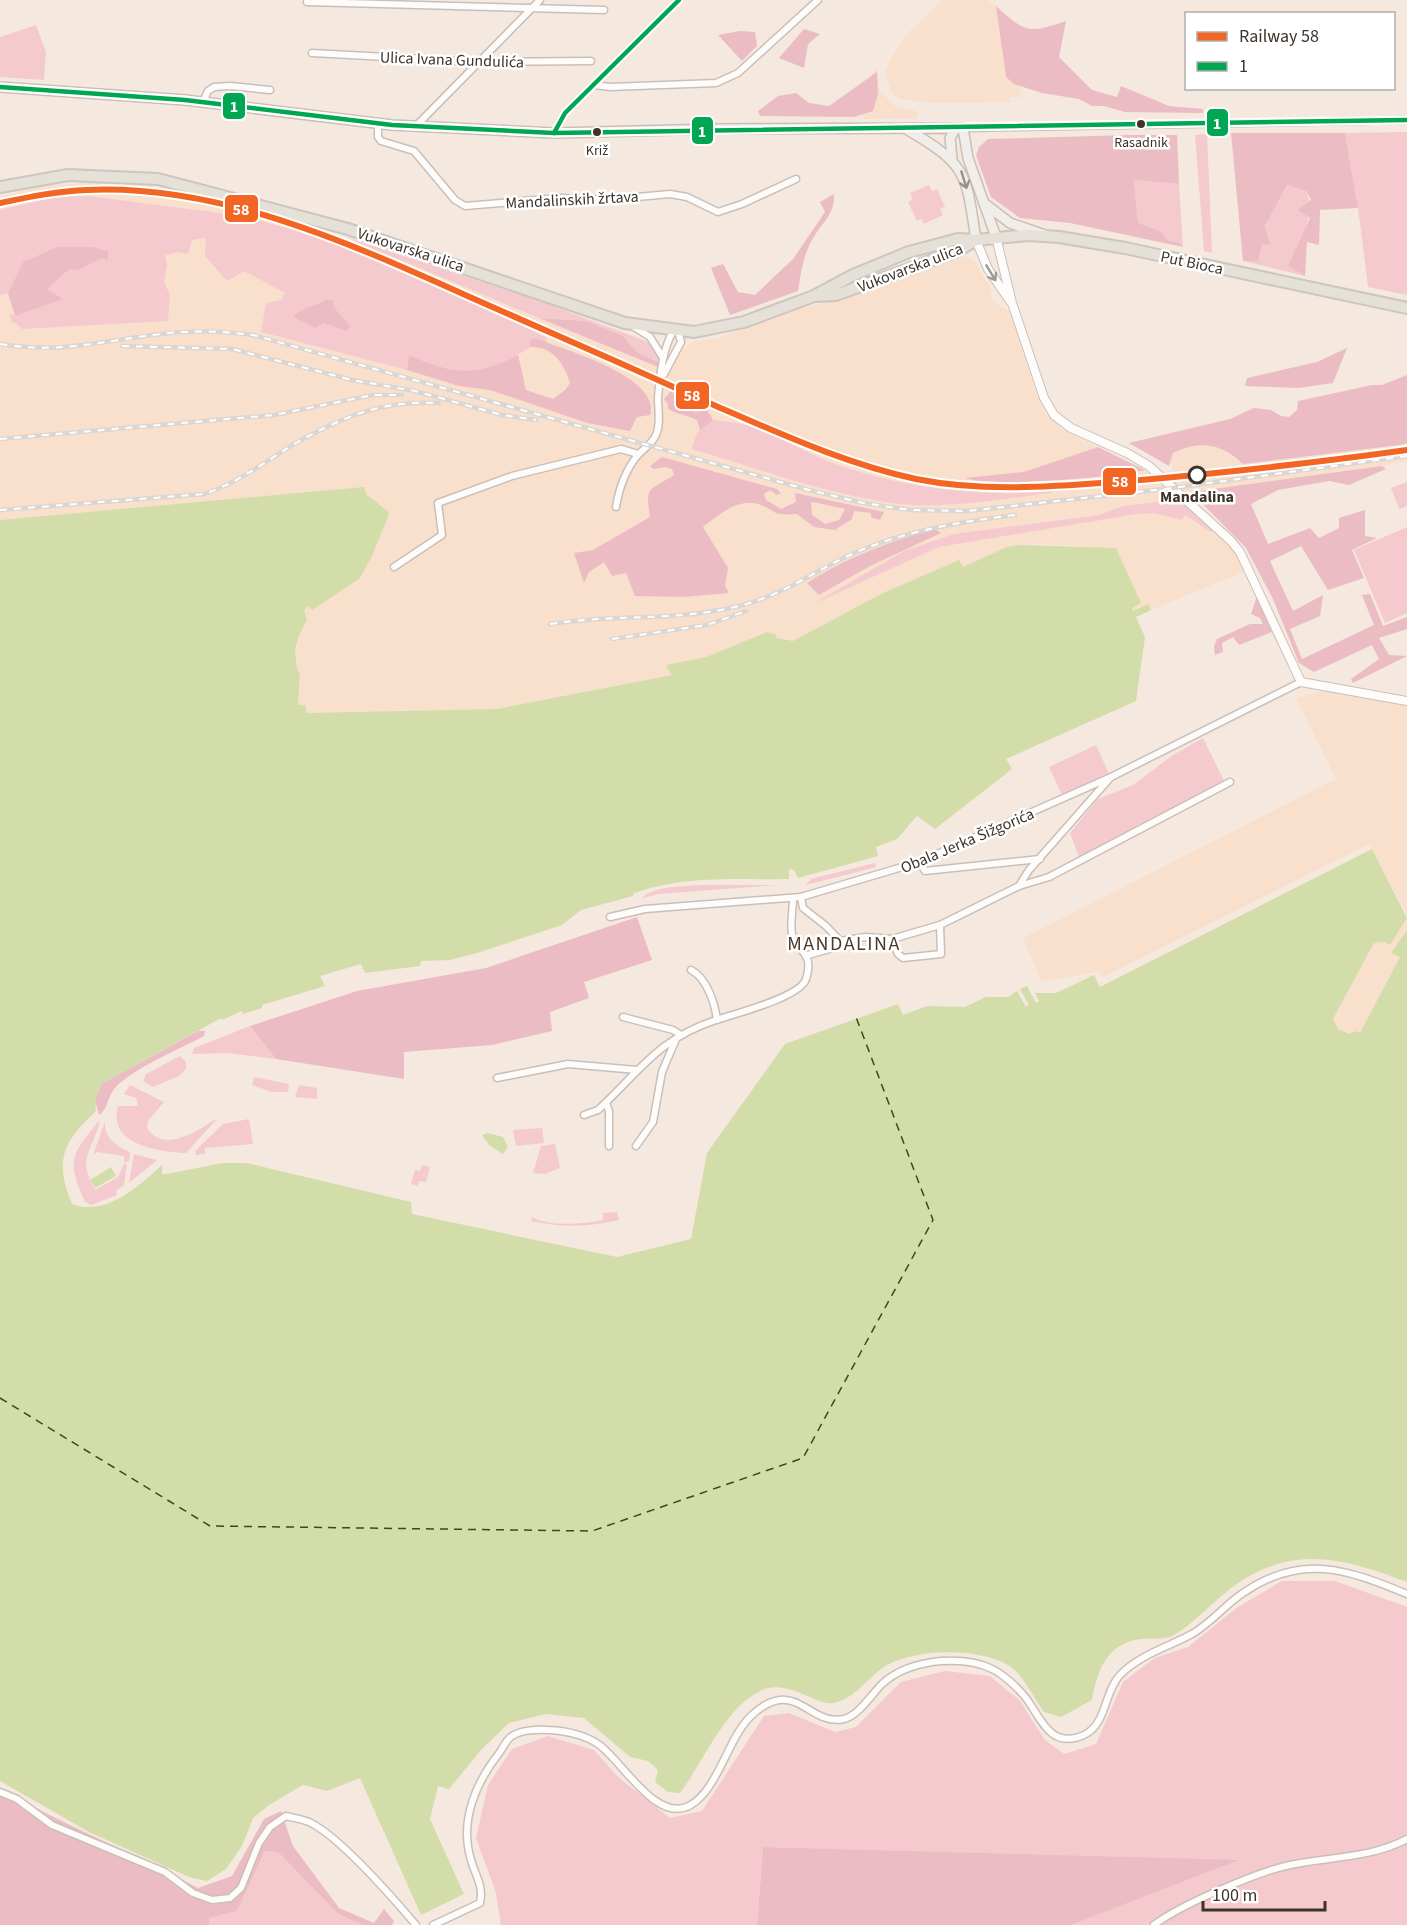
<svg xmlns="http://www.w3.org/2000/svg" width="1407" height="1925" font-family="'Source Sans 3',sans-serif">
<rect width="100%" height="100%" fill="#f5e8de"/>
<g fill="#f9e0cc">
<polygon points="942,0 988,0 996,6 1006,77 1020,86 1021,97 1010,97 1009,102 931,103 901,99 892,94 885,72 890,60 905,36"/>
<polygon points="877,66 878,89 896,107 917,111 917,119 864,119 861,111 871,77"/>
<polygon points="102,181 151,186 251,208 378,249 669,372 681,351 695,341 718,338 798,309 831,301 908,272 966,257 973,259 990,287 992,301 1009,311 1036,393 1045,413 1062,429 1149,473 1173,471 1170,461 1173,453 1196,445 1213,444 1243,464 1407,443 1407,461 1351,472 1191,492 1180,500 1226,540 1246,571 1151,610 1147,604 1133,611 1132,608 1140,604 1081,546 1032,544 962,567 959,560 793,641 777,638 767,632 706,657 667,665 672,675 497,709 306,713 306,705 298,705 300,675 295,660 299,636 307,621 304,610 310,606 312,610 372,556 388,517 389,512 367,495 364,488 0,520 0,197 39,187"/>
<polygon points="1329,689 1407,706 1407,915 1369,844 1103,977 1099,972 1041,981 1023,938 1336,779 1296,698"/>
<polygon points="1407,918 1407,930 1391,952 1400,957 1360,1033 1349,1034 1338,1029 1333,1019 1374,943 1392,941"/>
</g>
<g fill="#f4cacf">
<polygon points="36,25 46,52 44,80 0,77 0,37"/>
<polygon points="1407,132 1407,295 1368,287 1358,208 1345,133"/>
<polygon points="1207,134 1212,253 1204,251 1195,135"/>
<polygon points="1134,180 1179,184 1183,247 1180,243 1167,240 1162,232 1138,224"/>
<polygon points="929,185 932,191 937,189 945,207 940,209 943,215 924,224 921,219 917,221 908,202 913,199 910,193"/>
<path d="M1287,185L1306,191C1317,217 1299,242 1288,266L1305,276L1243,261L1257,260L1265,228Z"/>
<path d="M78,196C97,196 109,199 127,201C176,208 224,211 272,224C366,250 457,297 546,337L547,343L535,339L530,340L531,347C481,377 463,378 409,355L407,370L261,332L266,303L281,300L285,293L244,271L227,281L205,256L206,238L192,240L188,254L178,252L165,255L167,264L164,282L170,295L168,321L22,329L16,323H12L9,313L15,316L62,299L47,289C53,283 61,273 69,269C82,261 97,265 108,251L57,247L23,262L8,293L0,295V210L47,199Z"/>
<path d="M343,236L534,299L646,341C653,346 659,352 658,362L637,352L623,336L587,321L539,318Z"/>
<path d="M713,420C725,422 739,422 750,426C776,435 800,449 825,460C889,486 984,499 1052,491L1051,493C1002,499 949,509 900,504C835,497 756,468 692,449C695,435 700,426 713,420Z"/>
<polygon points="1407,482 1407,506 1399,509 1391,488"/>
<polygon points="1180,499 1213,529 1211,532 1185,515 1182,520 1154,513 1137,514 939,547 813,604 904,551 954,534 1099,515 1123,506"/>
<polygon points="1407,527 1407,613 1385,623 1354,550"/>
<polygon points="1203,738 1225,783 1079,857 1070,833 1098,799 1133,785 1173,755"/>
<polygon points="1096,745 1109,774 1062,795 1049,767"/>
<polygon points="875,863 876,867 806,885 811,879"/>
<path d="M697,885H779L658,894L642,898C654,886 680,887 697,885Z"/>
<polygon points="250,1026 276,1059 227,1053 192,1054 194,1048"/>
<polygon points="180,1056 186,1062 186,1069 179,1076 153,1087 143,1081 146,1074"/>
<polygon points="254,1077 289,1084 288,1092 272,1092 252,1085"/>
<path d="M130,1085L164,1102L148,1121L147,1128C165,1155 199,1129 218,1118L186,1153C160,1152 107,1145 118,1106H138L136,1098L124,1094Z"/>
<polygon points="299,1085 317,1088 317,1099 295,1097"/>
<polygon points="249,1119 253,1144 205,1148 205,1154 196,1155 195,1151 223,1124"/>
<path d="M100,1120C93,1152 76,1156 95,1190L118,1177L124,1164L127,1165L124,1185L116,1191L117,1195L91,1205L85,1202C66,1160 71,1154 100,1120Z"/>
<path d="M105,1122C104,1138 117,1147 130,1152L129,1161L124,1163V1156L97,1152L93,1155Z"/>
<polygon points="542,1128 544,1143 516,1146 513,1130"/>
<polygon points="555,1144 560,1168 545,1174 533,1173 541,1146"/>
<polygon points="134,1154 157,1160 129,1183"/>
<polygon points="422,1165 430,1167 426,1182 419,1181 418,1186 411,1184 415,1170 420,1171"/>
<path d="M617,1212L619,1220C589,1227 561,1228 531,1221L532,1217C547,1227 586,1224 603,1220V1213Z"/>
<polygon points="1282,1581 1335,1581 1407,1607 1407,1925 1071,1925 1238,1861 763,1847 757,1925 501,1925 496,1893 476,1838 488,1785 512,1749 548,1736 594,1750 618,1777 670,1818 702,1811 764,1716 789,1713 835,1732 856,1727 901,1682 945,1671 990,1676 1020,1701 1045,1740 1064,1754 1096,1744 1123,1682 1155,1658 1188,1647 1238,1607"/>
<polygon points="265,1851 279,1853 338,1914 363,1925 209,1925 209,1918 237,1911"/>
</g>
<g fill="#ebbcc4" fill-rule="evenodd">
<path d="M996,6C1026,33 1028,34 1066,21L1059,57L1092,90L1117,97L1121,86L1169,106L1203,109V113L1125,112L1104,106H1092L1079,99L1042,93L1014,84L1006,77Z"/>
<polygon points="804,29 820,34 808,44 804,68 779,58"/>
<polygon points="740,31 755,32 757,46 742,61 718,35"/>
<polygon points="877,72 878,94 873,111 854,117 760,116 758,111 778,96 796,93 809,103 829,106"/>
<polygon points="1231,133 1345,133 1358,208 1320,210 1319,245 1307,242 1305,276 1288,266 1310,218 1298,210 1311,200 1306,191 1287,185 1265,227 1270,245 1262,244 1258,261 1243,261"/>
<polygon points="1130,135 1177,135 1179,184 1134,180 1138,223 1162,232 1167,240 1180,243 1183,247 1070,223 1020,218 991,197 976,155 979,147 988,139"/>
<path d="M834,194C835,215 822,222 812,240C803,256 801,273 798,291L730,315L711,268L723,264L738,292L755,295L793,259L825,212L820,202Z"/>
<polygon points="57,247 92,247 108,251 108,260 102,258 78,270 69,269 47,289 63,299 15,316 8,293 23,262"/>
<path d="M327,299L333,301C335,314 345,316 350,327L346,331L324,323L315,328L293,317C303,306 315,307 327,299Z"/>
<polygon points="539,318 587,321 623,336 637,352 658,362 658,367"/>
<path d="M535,338C561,349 662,376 650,415L637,417L630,431L587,423L490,390L459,386L407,370L409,355C453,374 474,378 518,355L526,390L553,399L565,390L570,383C564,363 553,347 531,347L529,341Z"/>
<polygon points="1347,348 1333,383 1298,388 1245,386 1247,378 1317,362"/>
<path d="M1407,375V443L1399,445L1243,464C1221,443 1200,440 1173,453L1169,466L1129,443L1230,419L1254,408L1271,410L1281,416L1289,417L1297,410L1298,401L1372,385H1382Z"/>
<path d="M671,391L680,397L683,406L695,412L707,410L713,420L700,430L697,420C688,415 678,415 668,409V404L664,399Z"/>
<path d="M1098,447L1145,470C1117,477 988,488 965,478L1024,472Z"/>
<path d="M662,457L777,489L781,493L777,495L770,490L764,494L766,500L781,509L796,502L795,493L884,512L880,520L871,517V513L854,511L852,519L835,530L814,527L797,514C769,516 779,511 758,504C738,498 717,516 703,527L728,568L725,586L729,593L683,597L635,596L626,573L612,576L604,562L589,572L584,583L574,553L593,550L650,517C645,485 649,491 674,475L672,469L665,467L653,469L650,466ZM813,502L845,509L839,520L825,524L812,515L811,503Z"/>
<polygon points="1382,466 1386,469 1349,485 1329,481 1278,490 1251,504 1268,544 1310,528 1319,538 1339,528 1339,518 1365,510 1365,536 1377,538 1352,550 1364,578 1328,590 1301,546 1270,561 1293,611 1323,595 1320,616 1290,629 1302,659 1374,625 1362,595 1370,594 1383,626 1407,617 1407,629 1379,638 1389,655 1407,656 1353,683 1351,679 1379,659 1372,645 1314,672 1299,663 1273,599 1246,548 1191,492"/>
<path d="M935,529L941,533L870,566L819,595L807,583C847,557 889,542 935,529Z"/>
<polygon points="1257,596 1272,632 1239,645 1233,637 1222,643 1223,652 1215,655 1214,646 1217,639 1250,624 1263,624 1260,618 1251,614"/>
<polygon points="637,917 652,960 584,982 589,998 550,1012 552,1031 492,1045 404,1052 404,1079 276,1059 250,1026 357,991 486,968"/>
<path d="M198,1031H205L204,1036C178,1050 135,1067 115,1088C107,1097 109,1108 99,1115L95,1100L101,1084Z"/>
<path d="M0,1789C65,1825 133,1853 198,1888L232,1876L264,1819L281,1811L293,1846L339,1908L374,1923L384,1909L394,1921L392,1925H363L338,1914L279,1853L265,1851L237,1911L209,1918V1925H0Z"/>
<polygon points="763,1847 1240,1860 1071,1925 757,1925"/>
</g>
<g fill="#d2ddaa">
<path d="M364,487L367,495L389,512L388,517L372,556L360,578L312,610L309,606L304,610L307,620L299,636L295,650L297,668L300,675L298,705H306V713L497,709L672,675L666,665L706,657L767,632L775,634L777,638L793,641L881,594L959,560L963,567L1007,547L1020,545L1116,548L1141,603L1132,608L1133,611L1148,604L1151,610L1136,617L1145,637L1136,701L1006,759L1012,769L935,829L917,816L897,839L876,847L878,856L798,878L794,870L789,869V879C737,880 684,875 634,893L633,896L581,910L562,925L477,953L450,960L421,961L420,966L365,973L361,964L320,976L325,986L262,1005V1008L243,1014L242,1011L222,1020L221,1018L101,1084L95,1100L96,1111C63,1142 54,1160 72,1204C106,1217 139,1186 162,1165V1174H167L222,1163H247L411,1202L412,1214L617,1257L691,1239L707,1153L785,1044L898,1004L903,1015L927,1006L965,1007L986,997H1008L1017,991L1026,1007L1029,1005L1020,989L1027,986L1036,1003L1039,1001L1035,993H1056L1094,975L1100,987L1372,849L1407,918L1390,945L1384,942L1374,943L1333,1019L1338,1029L1349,1034L1356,1031L1360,1033L1400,957L1391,953L1407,930V1582C1346,1559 1296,1544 1238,1583C1215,1599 1197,1621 1174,1635C1166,1640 1152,1638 1142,1639C1107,1642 1097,1671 1092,1700L1061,1717L1044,1712C1034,1698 1023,1674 1008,1665C978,1647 910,1648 881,1669C865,1681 855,1698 834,1703C817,1707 787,1677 760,1691C724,1709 704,1761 680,1793L668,1792L655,1782L658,1770L648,1761L630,1757L584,1718L546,1714L509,1723L482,1749L449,1789L438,1786L430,1819L464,1894L421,1915L360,1778L327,1791L303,1785L269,1805L253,1818L242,1846L226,1869L207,1881L189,1877L89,1832L0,1781V520Z"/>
<polygon points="487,1133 503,1137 508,1147 503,1154 490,1146 482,1135"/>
<polygon points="111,1167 116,1176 95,1188 90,1180"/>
</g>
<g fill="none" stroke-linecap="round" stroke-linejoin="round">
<polyline stroke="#3c4918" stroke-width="1.5" stroke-dasharray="8 6" stroke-linecap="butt" points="0,1398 210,1526 592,1531 803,1458 933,1220 856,1017"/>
<g stroke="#cabfb7" stroke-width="9">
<g id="minor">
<polyline points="307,2 604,10"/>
<polyline points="312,53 480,62 591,61"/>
<polyline points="594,85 610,87 716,83 738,73 818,0"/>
<polyline points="203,102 208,91 214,87 230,86 270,90"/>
<polyline points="378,123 378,137 381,141 414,151 455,200 465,206 560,198 605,200 670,194 687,197 718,212 742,204 796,179"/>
<polyline points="416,126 540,0"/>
<polyline points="963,128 1407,120"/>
<polyline points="554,133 565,113 679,0"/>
<polyline points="634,327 650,337 663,358"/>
<polyline points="664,374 681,342 678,331"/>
<path d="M616,507C619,489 625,471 637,456C643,449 652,444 656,435C661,424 658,410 658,398C659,379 663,346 674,330"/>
<polyline points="394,567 442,535 438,503 512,476 621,449 638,454"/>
<polyline points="919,862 925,871 1040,859"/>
<polyline points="1019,886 1049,877 1230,782"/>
<polyline points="801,897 803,908 826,926 840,941"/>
<polyline points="610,917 645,909 801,897 919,862 1111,777 1301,682"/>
<polyline points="892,939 898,954 903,958 941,954 940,925 1019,886 1029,870 1110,778"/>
<polyline points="808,955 833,948 840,941 865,937 892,939 940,925"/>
<path d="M691,970C707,978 715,1004 717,1020"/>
<polyline points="623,1017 673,1030 681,1035"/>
<polyline points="497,1078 568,1064 637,1070"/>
<polyline points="606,1103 609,1111 609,1146"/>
<path d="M584,1115L598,1110C640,1071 658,1039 716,1020C734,1014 801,997 806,979C815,951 796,952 792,934C790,923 793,909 793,898"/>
<polyline points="636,1146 653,1122 662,1072 676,1039"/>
<path d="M0,1792L17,1799L52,1825L165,1872L193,1893L212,1900L230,1898L241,1888L259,1843L270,1827L286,1816C293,1818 302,1819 309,1822C339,1836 393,1898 416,1925"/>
<path d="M433,1925L480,1903C484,1886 475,1875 471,1860C459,1821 476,1782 500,1752C503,1747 507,1739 512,1736C521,1730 538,1729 549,1730C567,1731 583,1734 598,1744C621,1759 655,1823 689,1806C718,1791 727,1739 751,1716C795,1674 808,1727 844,1719C859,1715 871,1695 882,1684C897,1670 920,1663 941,1661C957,1660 977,1661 992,1669C1003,1674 1018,1688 1026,1698C1041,1718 1050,1750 1084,1735C1107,1724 1104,1692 1120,1675C1139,1655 1168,1647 1192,1634C1211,1623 1225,1605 1243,1593C1301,1553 1347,1569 1407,1594"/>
<path d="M1154,1925C1180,1905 1257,1872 1290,1865C1328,1857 1372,1858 1407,1839"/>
</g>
</g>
<g stroke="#cabfb7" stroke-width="10">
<g id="tertiary">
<polyline points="996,237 1012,303 1044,398 1054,415 1071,428 1127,453 1149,466 1231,541 1240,552 1301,682 1407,701"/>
<polyline points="976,240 988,269 1010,301"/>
</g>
</g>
<g stroke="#cabfb7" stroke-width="12">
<g id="secondary">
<polyline points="0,87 185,100 392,125 554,133 715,129 963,128 968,158 996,237"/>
<path d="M908,130C968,165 966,174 976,240"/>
<polyline points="952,158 950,138 956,128"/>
<polyline points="984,203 1010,223 1045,235"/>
</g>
</g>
<g stroke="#cdc6c0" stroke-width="14">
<g id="primary">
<polyline points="0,187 68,175 158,179 348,229 625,323 694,332 744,322 814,296 853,275 909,252 958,239 976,240 1028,235 1059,237 1125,248 1407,308"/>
<polyline points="816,296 836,295 958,251 976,240"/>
</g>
</g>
<use href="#minor" stroke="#fefcfa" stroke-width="6"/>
<use href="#tertiary" stroke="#fefcfa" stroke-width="8"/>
<use href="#secondary" stroke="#f1eeea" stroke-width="9"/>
<use href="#primary" stroke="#e5e0d8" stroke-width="10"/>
<g stroke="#dad6d3" stroke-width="4.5">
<g id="rail">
<path d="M0,344C63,354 100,341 161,334C192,330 222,331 253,335L809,490L863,503L910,510L968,511L1173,488L1407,456"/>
<polyline points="122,346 232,349 352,380 415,391 502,415 536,420"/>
<polyline points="0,439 274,415 373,395 402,395"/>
<path d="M0,510L204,494C240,482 264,462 296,443C344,416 384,400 439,403"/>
<path d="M550,624C618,613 687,623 753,602C788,591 819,569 852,554C904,531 958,522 1015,515"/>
<polyline points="612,639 707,625 746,611"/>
</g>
</g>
<use href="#rail" stroke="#fff" stroke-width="2" stroke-dasharray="7" stroke-linecap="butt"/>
<g stroke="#fff" stroke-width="9">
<g id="bus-1">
<polyline points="0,87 185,100 392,125 554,133 1407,120"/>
<polyline points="554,133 565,113 679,0"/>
</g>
</g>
<use href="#bus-1" stroke="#00a651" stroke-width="4.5"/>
<g stroke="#fff" stroke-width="10">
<path id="rail-1" d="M0,203C29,197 57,191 87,190C225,184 358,247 481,302C559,336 638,371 716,406C781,434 846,464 916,479C986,493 1059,486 1129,481C1222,473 1314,463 1407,450"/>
</g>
<use href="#rail-1" stroke="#f26522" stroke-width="6"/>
</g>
<defs><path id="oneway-shaft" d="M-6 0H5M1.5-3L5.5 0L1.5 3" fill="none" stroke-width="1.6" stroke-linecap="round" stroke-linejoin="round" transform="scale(1.5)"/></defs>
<use stroke="#97908a" href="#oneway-shaft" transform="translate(964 180) rotate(73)"/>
<use stroke="#9e9892" href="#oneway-shaft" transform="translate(991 273) rotate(59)"/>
<g fill="#3d332a" stroke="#fff" stroke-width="2">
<circle cx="1141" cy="124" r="5"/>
<circle cx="597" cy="132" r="5"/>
</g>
<circle fill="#fff" stroke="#3d332a" stroke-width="3" cx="1197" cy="475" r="8"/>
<g text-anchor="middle" stroke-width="5" stroke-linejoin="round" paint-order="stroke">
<g font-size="14" fill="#3d332a" stroke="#fff">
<text x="1141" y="147">Rasadnik</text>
<text x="597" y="155">Križ</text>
</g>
<g font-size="16" fill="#3d332a" stroke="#fff">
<text transform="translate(452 59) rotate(2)" y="6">Ulica Ivana Gundulića</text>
<text transform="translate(572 199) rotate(-3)" y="6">Mandalinskih žrtava</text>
<text transform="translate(411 249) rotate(18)" y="6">Vukovarska ulica</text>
<text transform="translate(1192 262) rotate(12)" y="6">Put Bioca</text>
<text transform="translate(910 267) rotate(-21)" y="6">Vukovarska ulica</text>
<text transform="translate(967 840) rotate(-23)" y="6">Obala Jerka Šižgorića</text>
</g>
<g font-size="16" font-weight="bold" fill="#3d332a" stroke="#fff">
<text x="1197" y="502">Mandalina</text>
</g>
<g font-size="20" letter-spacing="1.5" fill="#503a27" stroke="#fff">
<text x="844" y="950">MANDALINA</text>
</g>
</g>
<g stroke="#fff" stroke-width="2">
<rect x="222" y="92" width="24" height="28" rx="6" fill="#00a651"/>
<rect x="1206" y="108" width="23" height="29" rx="6" fill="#00a651"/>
<rect x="691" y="116" width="23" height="29" rx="6" fill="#00a651"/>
<rect x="224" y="194" width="35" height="29" rx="6" fill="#f26522"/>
<rect x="675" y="381" width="35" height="29" rx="6" fill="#f26522"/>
<rect x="1102" y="467" width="35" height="29" rx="6" fill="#f26522"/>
</g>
<g font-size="16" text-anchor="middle" font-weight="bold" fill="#fff">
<text x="234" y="112">1</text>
<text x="1217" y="129">1</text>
<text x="702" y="137">1</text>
<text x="241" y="215">58</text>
<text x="692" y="401">58</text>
<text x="1120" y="487">58</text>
</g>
<rect x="1185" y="12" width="210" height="78" fill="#ffffff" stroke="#b1adaa" stroke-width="1.5"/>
<rect x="1197" y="32" width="30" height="9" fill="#f26522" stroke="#b1adaa" stroke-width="1.5"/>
<text x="1239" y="42" font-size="18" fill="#3d332a">Railway 58</text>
<rect x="1197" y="62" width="30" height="9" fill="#00a651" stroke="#b1adaa" stroke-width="1.5"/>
<text x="1239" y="72" font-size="18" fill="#3d332a">1</text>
<path d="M1203 1901v9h122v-9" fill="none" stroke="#3d332a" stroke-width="3"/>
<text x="1212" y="1901" font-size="18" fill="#3d332a" stroke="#ffffff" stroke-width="4.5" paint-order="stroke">100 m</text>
</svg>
